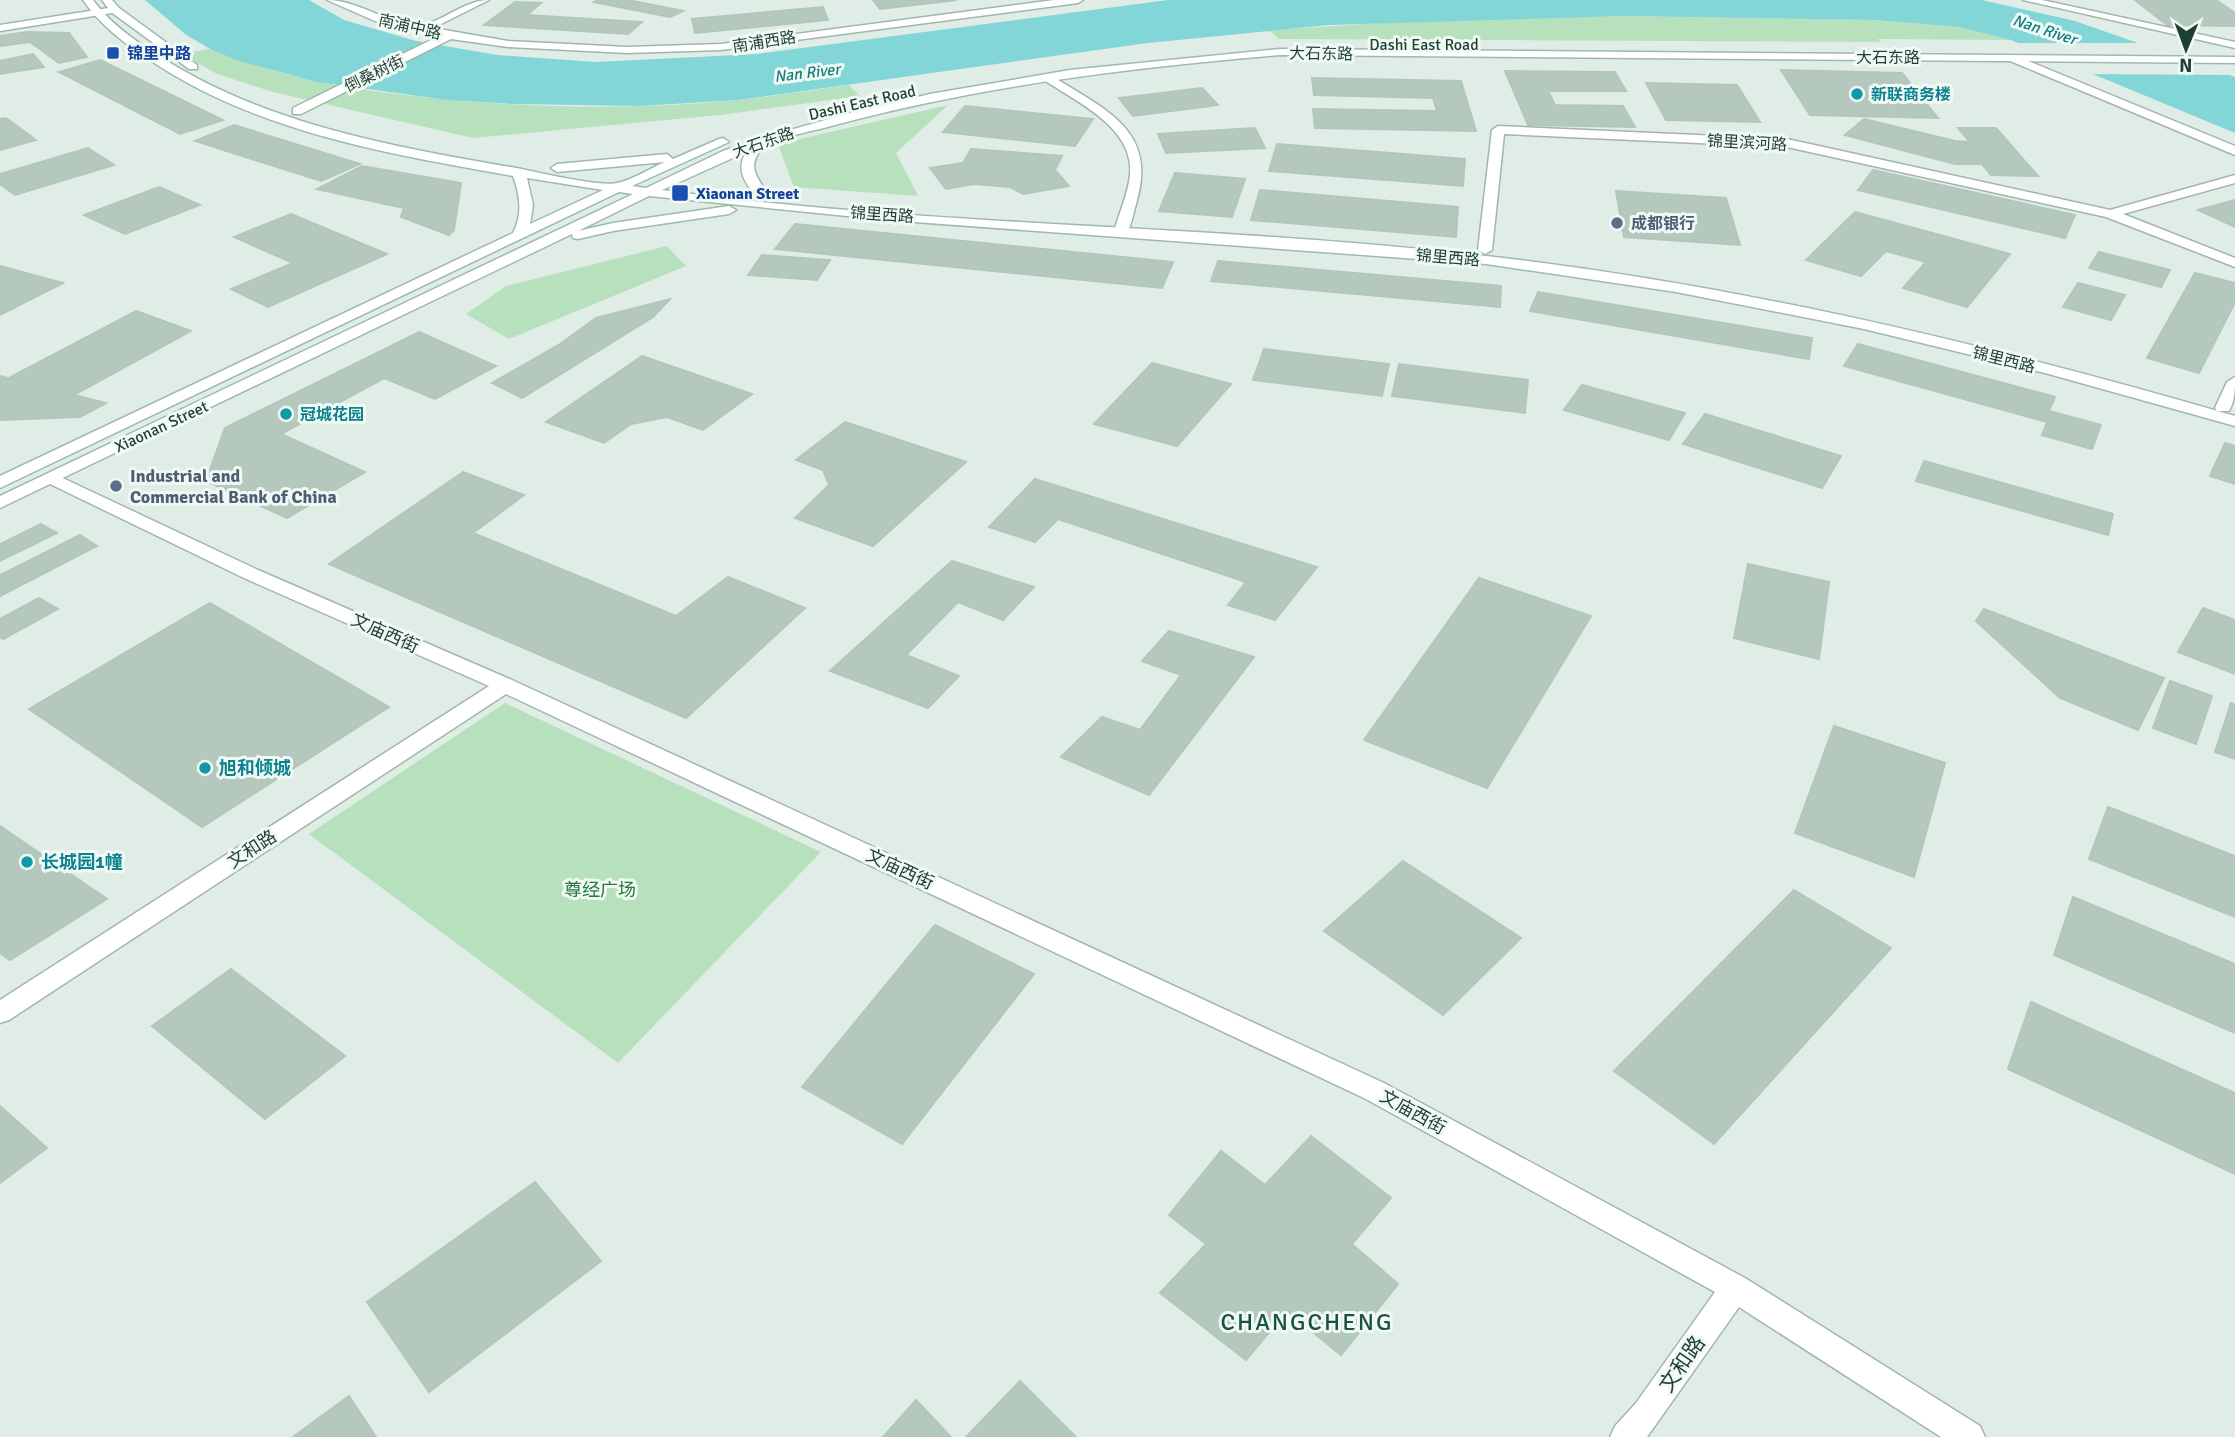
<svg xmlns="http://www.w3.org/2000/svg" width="2235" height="1437" font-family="Signika,'Noto Sans SC',sans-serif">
<rect width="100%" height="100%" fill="#e0ede6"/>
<g fill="#b7e0bd">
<polygon points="1623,16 1875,20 1958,27 2011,40 1878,39 1881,42 1279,39 1269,30 1465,18"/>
<path d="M210,49C273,75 338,87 405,95C515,108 629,111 739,100C775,96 812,90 849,85L860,96L720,115L473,138L273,92L217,74L182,54Z"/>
<polygon points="948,105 896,153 918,196 794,187 778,144"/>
<polygon points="667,246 686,266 509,339 466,314 506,286"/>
<polygon points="505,703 821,852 618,1063 309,834"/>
</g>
<polygon fill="#82d6d8" points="145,0 309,0 344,20 416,41 497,55 596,62 757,54 1168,0 1982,0 2075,21 2235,77 2235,133 2011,40 1958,27 1875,20 1623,16 1329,25 1148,43 738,100 639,106 513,104 447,100 317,82 239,61 210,49 185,34"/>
<polygon fill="#e0ede6" points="2012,43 2149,43 2235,75 2085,74"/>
<g fill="#b5c8be" stroke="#b2c7bc" stroke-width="2">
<polygon points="598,0 628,0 683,11 670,17 594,2"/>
<polygon points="873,0 957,0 880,9"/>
<polygon points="2135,0 2216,0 2235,13 2235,26 2167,25"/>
<polygon points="515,2 541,3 527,15 642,22 628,34 484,25"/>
<polygon points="823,7 828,20 695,33 692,19"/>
<polygon points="27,32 69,33 87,57 59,63 30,42 0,46 0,36"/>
<polygon points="33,54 44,67 0,74 0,61"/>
<polygon points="100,60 223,120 180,134 59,72"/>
<polygon points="1781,70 1902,73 1938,118 1810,115"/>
<polygon points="1505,71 1615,72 1626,91 1548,91 1555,105 1623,106 1635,127 1528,125"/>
<polygon points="1312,78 1461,81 1476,131 1315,128 1313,109 1437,111 1433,98 1314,95"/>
<polygon points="1646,83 1737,85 1760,122 1666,120"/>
<polygon points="1202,88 1218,105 1133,116 1119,98"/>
<polygon points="965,106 1093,119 1075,146 943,132"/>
<polygon points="6,118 36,140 0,150 0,119"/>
<polygon points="1864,119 1955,141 1970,142 1958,128 1996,128 2038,176 1991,175 1982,164 1955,164 1845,135"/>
<polygon points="234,125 360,164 321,181 195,141"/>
<polygon points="1255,128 1265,148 1166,153 1158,134"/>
<polygon points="1277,144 1465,159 1463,186 1269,171"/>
<polygon points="88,148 114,165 15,195 0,184 0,174"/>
<polygon points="971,149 1062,156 1055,170 1069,186 1023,194 1010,187 974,184 946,189 930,168 963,163"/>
<polygon points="362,166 461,183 454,230 449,235 401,217 404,208 317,189"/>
<polygon points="1873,170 2075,215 2065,238 1858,190"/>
<polygon points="1175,173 1245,179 1232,217 1159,211"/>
<polygon points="159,187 200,205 125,234 84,215"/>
<polygon points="1260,190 1458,207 1456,237 1251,220"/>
<polygon points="1616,191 1726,198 1740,245 1624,237"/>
<polygon points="2235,200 2235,227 2198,210"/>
<polygon points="1855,212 2010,254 1967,307 1903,288 1926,262 1886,251 1861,276 1806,260"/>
<polygon points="291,214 387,254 268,307 231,289 293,263 234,237"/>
<polygon points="795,224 1173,262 1162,288 775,249"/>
<polygon points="2099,252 2170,270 2161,287 2089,268"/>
<polygon points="762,255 830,260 817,280 748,275"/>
<polygon points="1218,261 1501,286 1500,307 1211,281"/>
<polygon points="0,266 63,283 0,315"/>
<polygon points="2195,273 2235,283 2235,302 2199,373 2147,358"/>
<polygon points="2078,283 2125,295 2111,320 2063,307"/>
<polygon points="1538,292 1812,338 1809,359 1530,311"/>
<polygon points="670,299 653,317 522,398 492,383 560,344 596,318"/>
<polygon points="136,311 191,331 74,395 9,378"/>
<polygon points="419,332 496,366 435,399 384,378 281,434 365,472 287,518 206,481 225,428"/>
<polygon points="1858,344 2055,397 2049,411 2101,425 2092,449 2042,435 2047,422 1844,366"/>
<polygon points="1264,349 1389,364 1382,396 1253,380"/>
<polygon points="642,356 752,394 703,430 667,417 631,424 604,443 546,422"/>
<polygon points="1152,363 1231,384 1177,446 1094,424"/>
<polygon points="1399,364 1528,380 1525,413 1392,396"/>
<polygon points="0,376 74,395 106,403 80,417 0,420"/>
<polygon points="1582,385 1685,413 1669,440 1564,410"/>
<polygon points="1705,414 1841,456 1822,488 1683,444"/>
<polygon points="845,422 966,462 873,546 795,518 829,485 823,470 796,460"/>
<polygon points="2225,443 2235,446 2235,484 2210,476"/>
<polygon points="1924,461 2113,514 2108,535 1916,481"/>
<polygon points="463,472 524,495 473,533 676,616 728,577 805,608 686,718 329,564"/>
<polygon points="1035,479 1317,567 1275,620 1228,605 1246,582 1058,519 1035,542 989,527"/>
<polygon points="41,524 57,533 0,561 0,544"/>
<polygon points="80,535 97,546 0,596 0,575"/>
<polygon points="952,561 1034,587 1003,620 958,602 906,655 959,676 928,708 830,671"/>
<polygon points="1748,564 1829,582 1819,659 1734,638"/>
<polygon points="1479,578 1591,616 1487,788 1364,740"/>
<polygon points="39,598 58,609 3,639 0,637 0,619"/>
<polygon points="210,603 389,707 202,827 29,709"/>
<polygon points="2203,608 2235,620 2235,674 2178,652"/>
<polygon points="1984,609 2164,678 2138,730 2060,698 1976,621"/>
<polygon points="1169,631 1254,657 1149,795 1061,757 1102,717 1140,730 1181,675 1142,661"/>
<polygon points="2170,681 2212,696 2196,744 2153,728"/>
<polygon points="2231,703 2235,705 2235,759 2215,752"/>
<polygon points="1834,726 1945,763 1914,877 1795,833"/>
<polygon points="2108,807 2235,856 2235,917 2089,859"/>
<polygon points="0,826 107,899 10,960 0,953"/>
<polygon points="1403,861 1521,938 1443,1015 1324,931"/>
<polygon points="1794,890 1891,948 1714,1144 1614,1071"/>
<polygon points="2073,897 2235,964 2235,1033 2054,955"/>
<polygon points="935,925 1034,974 902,1144 802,1087"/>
<polygon points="231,969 345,1056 265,1119 152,1026"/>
<polygon points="2031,1002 2235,1093 2235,1174 2008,1069"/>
<polygon points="0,1106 47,1148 0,1183"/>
<polygon points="1311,1136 1391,1198 1352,1244 1398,1284 1341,1355 1287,1311 1246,1360 1160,1293 1206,1244 1169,1215 1221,1151 1265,1185"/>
<polygon points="535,1182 601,1261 429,1392 367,1302"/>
<polygon points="1020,1381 1076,1437 966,1437"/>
<polygon points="349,1396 376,1437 293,1437"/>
<polygon points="916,1400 951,1437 883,1437"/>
</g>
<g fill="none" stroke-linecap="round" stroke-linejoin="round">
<g stroke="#a2b5ac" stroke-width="3">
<g id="minor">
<path d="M327,0C358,0 385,23 417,25C436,27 463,0 489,0L433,28L508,41L627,47L721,44L1054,0H1083L1078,3L721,50L627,53L508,47L451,39L301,114H293V108L439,36L384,25Z"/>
<polygon points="2023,0 2042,0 2235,42 2235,48"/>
<polygon points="115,7 119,8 119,12 0,31 0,25"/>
<polygon points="2008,56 2016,56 2235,146 2235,155 2008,60"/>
<path d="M1044,76H1052C1105,110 1159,130 1136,204C1133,215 1131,226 1126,235L1121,236L1114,232C1119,213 1128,194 1130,175C1135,128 1077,102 1044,80Z"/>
<polygon points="1498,126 1787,139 2110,210 2235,175 2235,183 2123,214 2235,258 2235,267 2106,217 1787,147 1504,134 1492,250 1485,254 1478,250 1492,130"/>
<path d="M2235,377C2235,390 2235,400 2229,411H2217L2215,408L2227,382Z"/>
<polygon points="52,473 258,570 512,680 1384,1083 1745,1278 1980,1426 1985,1437 1941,1437 1739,1307 1647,1437 1610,1437 1615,1426 1636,1403 1715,1292 1366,1099 506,694 9,1020 0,1023 0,1000 489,686 244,578 46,482 43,478"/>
</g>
</g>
<g stroke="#9dbaac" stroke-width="3">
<g id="secondary">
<path d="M83,0H93C109,22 131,38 153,52C262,125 395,147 522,169C540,173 602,187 617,183C633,180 650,168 665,162L557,172L551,168L557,164L667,154L673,159L719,139L723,138L729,142L632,186L646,188L723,151L755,140L857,111L930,94L1070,70L1280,49L2235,57V63L1280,55C1124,68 971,87 820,129C807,132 768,140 761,150C746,167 759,181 770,196L763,200L758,199C746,184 735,171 746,152L662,190C929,227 1200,224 1468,254C1729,282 1984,343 2235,416V426L2045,373L1864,329L1676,292L1486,264L887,220L649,196L578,231L613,223L729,206L736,210L729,214L613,231L578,239L573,238L572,234L0,508V496L633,194L619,192L0,488V476L513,233C523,214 520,195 513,176C389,154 256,132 150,60C124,43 100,25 83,0ZM527,178L603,190L530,224L533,205Z"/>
<polygon points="102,0 112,0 119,8 197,65 197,69 189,69 111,12"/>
</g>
</g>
<use href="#minor" fill="#fff" fill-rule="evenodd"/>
<use href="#secondary" fill="#fff" fill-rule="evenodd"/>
</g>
<g fill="#1a4fb4" stroke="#f1f9f4" stroke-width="2.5">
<rect x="106" y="46" width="14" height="14" rx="3.5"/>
<rect x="671" y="184" width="18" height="18" rx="3.5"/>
</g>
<g fill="#0f9aa8" stroke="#f1f9f4" stroke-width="2.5">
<circle cx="1857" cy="94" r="7"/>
<circle cx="286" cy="414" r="7"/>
<circle cx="205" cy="768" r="7"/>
<circle cx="27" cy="862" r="7"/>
</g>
<g fill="#5c6f8a" stroke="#f1f9f4" stroke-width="2.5">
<circle cx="1617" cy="223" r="7"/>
<circle cx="116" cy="486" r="7"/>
</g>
<g text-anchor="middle" stroke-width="6" stroke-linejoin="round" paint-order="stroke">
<g font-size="16" fill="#1f3f32" stroke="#f1f9f4">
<text transform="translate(410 26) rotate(13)" y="6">南浦中路</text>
<text transform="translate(764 41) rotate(-9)" y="6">南浦西路</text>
<text x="1424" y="50">Dashi East Road</text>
<text transform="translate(1321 53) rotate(1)" y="6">大石东路</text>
<text x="1888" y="63">大石东路</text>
<text transform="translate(374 73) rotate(-26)" y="6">倒桑树街</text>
<text transform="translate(862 102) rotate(-13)" y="6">Dashi East Road</text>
<text transform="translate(763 142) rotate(-19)" y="6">大石东路</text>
<text transform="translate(1747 142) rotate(3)" y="6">锦里滨河路</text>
<text transform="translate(882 214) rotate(4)" y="6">锦里西路</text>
<text transform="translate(1448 257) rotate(5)" y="6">锦里西路</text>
<text transform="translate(2004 359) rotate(14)" y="6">锦里西路</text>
<text transform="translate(161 426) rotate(-25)" y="6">Xiaonan Street</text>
</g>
<g font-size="16" font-style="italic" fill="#137d81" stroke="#f1f9f4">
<text transform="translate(2045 29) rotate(18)" y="6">Nan River</text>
<text transform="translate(807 72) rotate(-7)" y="6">Nan River</text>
</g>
<g font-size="16" font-weight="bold" fill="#164399" stroke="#f1f9f4" text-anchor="start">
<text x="127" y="59">锦里中路</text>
<text x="696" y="199">Xiaonan Street</text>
</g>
<g font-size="16" font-weight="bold" fill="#0d838f" stroke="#f1f9f4" text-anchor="start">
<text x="1871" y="100">新联商务楼</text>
<text x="300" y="420">冠城花园</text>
</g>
<g font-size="16" font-weight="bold" fill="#4e5e75" stroke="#f1f9f4" text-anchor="start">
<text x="1631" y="229">成都银行</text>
</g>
<g font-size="18" font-weight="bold" fill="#4e5e75" stroke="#f1f9f4" text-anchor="start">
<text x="130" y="482">Industrial and<tspan x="130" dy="21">Commercial Bank of China</tspan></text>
</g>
<g font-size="18" fill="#1f3f32" stroke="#f1f9f4">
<text transform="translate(385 633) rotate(24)" y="6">文庙西街</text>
<text transform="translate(252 849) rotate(-33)" y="6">文和路</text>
<text transform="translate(900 869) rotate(25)" y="6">文庙西街</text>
<text transform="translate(1413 1112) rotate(29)" y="6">文庙西街</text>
</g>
<g font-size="18" font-weight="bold" fill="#0d838f" stroke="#f1f9f4" text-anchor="start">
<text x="219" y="774">旭和倾城</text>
<text x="41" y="868">长城园1幢</text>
</g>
<g font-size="18" fill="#257a3b" stroke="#f1f9f4">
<text x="600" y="896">尊经广场</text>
</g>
<g font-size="21" fill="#1f3f32" stroke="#f1f9f4">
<text transform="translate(1682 1364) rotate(-55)" y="7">文和路</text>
</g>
<g font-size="24" letter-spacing="2" fill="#19533d" stroke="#f1f9f4">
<text x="1307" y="1330">CHANGCHENG</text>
</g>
</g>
<g transform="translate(2186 49) rotate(181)" stroke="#f1f9f4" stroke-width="5" paint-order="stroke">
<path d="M0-5L12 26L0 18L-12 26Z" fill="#1f3f32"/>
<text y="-10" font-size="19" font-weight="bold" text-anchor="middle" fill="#1f3f32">N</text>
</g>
</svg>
